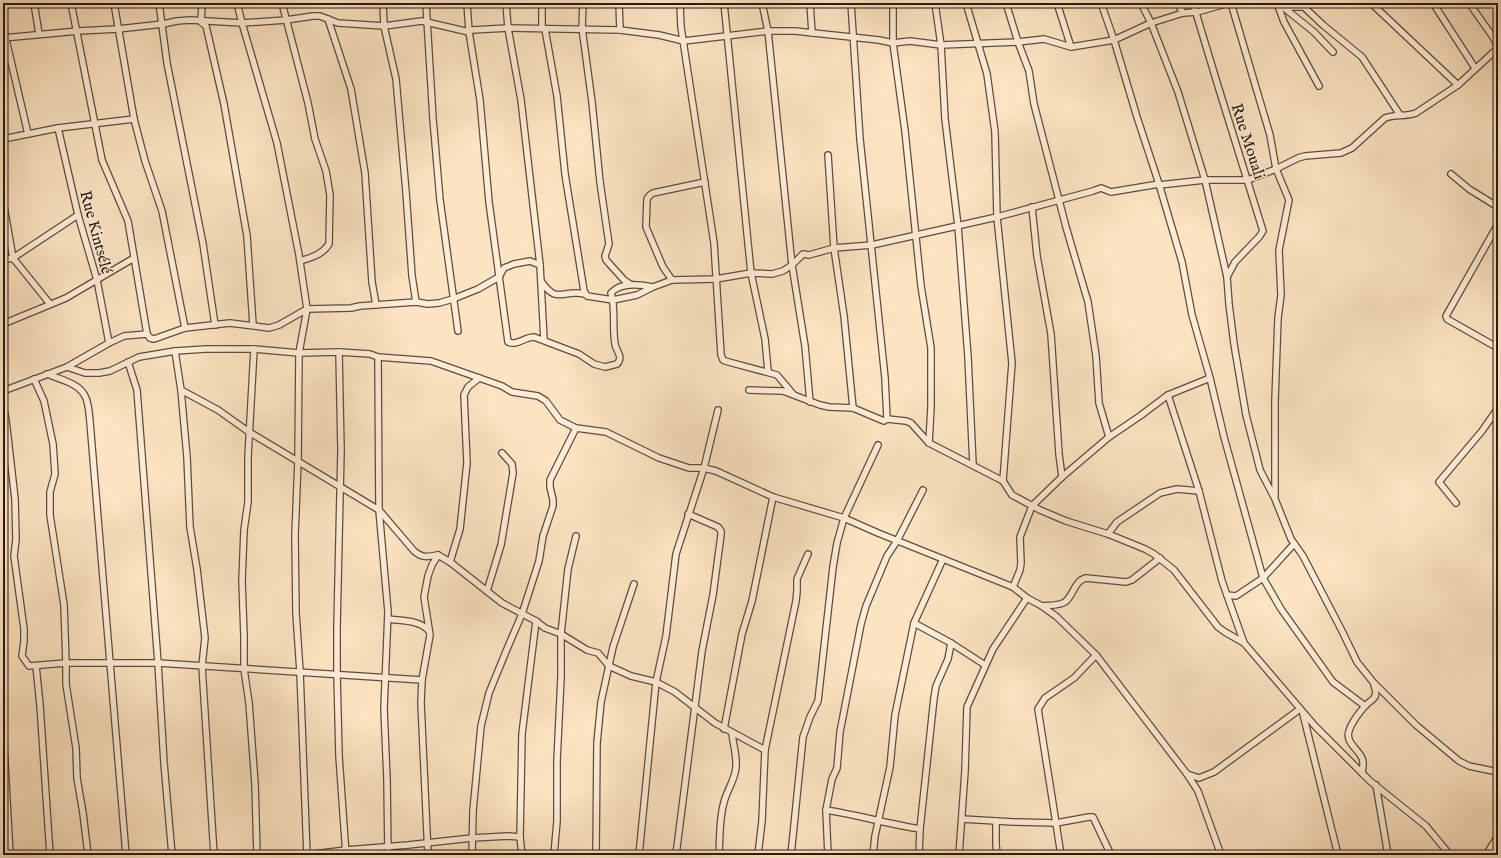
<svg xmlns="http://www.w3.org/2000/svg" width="1501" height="858" font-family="'IM FELL English',serif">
<rect width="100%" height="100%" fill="#fce4c2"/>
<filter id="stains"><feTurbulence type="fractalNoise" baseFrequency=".005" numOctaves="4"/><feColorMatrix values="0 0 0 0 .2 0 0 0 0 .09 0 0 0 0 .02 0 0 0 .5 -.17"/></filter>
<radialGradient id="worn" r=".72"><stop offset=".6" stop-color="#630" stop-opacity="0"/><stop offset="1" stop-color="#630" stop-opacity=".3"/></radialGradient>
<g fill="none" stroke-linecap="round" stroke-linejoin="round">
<g stroke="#5e4c3d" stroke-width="8">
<g id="minor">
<polyline points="34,3 39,34"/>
<polyline points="71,3 102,160 128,221 147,334 150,338 154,339 185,328 230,323 269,328 279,325 307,309 351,308 360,306 416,302 428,304 439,303 453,299 478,289 499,277 504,268 514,264 530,261 540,265"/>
<polyline points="114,3 134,119 145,161 162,211 185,328"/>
<polyline points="159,3 167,63 203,244 215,325"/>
<polyline points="202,3 201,22 206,26 224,104 247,236 253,325"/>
<polyline points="237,3 242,23 277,143 299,255 307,309 299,353 298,461 295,535 296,613 300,672 307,855"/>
<path d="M282,3L308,103L315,139L326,171L330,195L329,244C322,255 312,257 300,261"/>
<polyline points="383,3 384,26 396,79 406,192 412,276 416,302"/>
<polyline points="426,3 433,119 440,200 458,331"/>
<path d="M467,3L469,32L480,100L489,202L508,342C518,346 524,337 534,337L579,354L594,364L605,367L617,364C624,356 616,352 615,344C612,327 616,309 611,293C621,282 638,284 652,287"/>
<polyline points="506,3 508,28 521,100 540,265 544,340"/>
<polyline points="542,3 542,28"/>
<polyline points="583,3 582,28 592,102 600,182 609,244 605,256 606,260 624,280 630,284"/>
<polyline points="619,3 620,30"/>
<polyline points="680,3 681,27 714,243 721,355 723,360 725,361 777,375 793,394"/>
<polyline points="724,3 751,273 765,339 768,371"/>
<polyline points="810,3 812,33"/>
<polyline points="851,3 860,139 885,378 887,419"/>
<polyline points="893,3 893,43 905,131 921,286 931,348 931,407 929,443"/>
<polyline points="935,3 941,45 945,119 958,226 968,357 973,465"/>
<polyline points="966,3 987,74 995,132 997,217 1012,363 1003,481"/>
<polyline points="1006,3 1018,42 1029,71 1034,104 1066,227 1088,302 1096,356 1099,403 1109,437"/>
<polyline points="1057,3 1071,47"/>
<polyline points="1101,3 1114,40 1137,117 1159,184 1182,262 1192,315 1210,378 1224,437 1263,578 1281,609 1333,682 1365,706"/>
<polyline points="1141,3 1151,23 1178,92 1205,180 1227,277 1229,304 1234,344 1246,415 1257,458 1260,470 1275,499 1291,539 1303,556 1342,631 1357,662 1373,682 1416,725 1459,761 1469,766 1498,772"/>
<polyline points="1177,3 1183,13"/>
<polyline points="1193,3 1218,86 1263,231 1259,237 1235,262 1227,277"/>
<polyline points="1231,3 1270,135 1276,169 1289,200 1279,250 1281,295 1278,318 1275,401 1275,496"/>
<polyline points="1277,3 1284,22 1319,86"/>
<polyline points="1371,3 1458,85"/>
<polyline points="1433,3 1475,68"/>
<polyline points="1469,3 1493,37 1498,47"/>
<polyline points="1283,7 1304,7 1323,25 1362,57 1400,115"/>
<polyline points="1283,7 1314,32 1333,52"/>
<polyline points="328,19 351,89 365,173 372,282 376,305"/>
<polyline points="3,27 28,134"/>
<polyline points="545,29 557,96 565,174 584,291 587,296 613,300 637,295 653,287 672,280 716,279 751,273 772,274 783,271 792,265 768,31 762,3"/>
<polyline points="1493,37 1498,33"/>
<polyline points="3,38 78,31 118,29 163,24 177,21 190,20 242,23 286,20 313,16 320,16 338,23 384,26 422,21 469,32 472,30 508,28 620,30 659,35 684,41 768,31 795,31 879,40 893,43 910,41 941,45 1018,42 1044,39 1071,47 1114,40 1151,23 1183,13 1197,12 1229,3"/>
<polyline points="58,128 78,215 97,280 109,343"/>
<polyline points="3,139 58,128 134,119"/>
<polyline points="828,155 834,248 844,316 853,408"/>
<polyline points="1451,174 1469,189 1498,207"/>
<path d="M1159,185L1205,180H1248L1276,169L1298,158L1305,156L1341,153L1352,148L1385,118C1395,114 1406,117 1416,113L1458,85L1498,48"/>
<polyline points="3,201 13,258 50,304"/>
<polyline points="1032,207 1037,256 1051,334 1059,454 1062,477"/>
<polyline points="1498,224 1446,316 1447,319 1498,348"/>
<polyline points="3,260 13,258 78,215"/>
<polyline points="672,280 663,267 646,227 647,199 650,195 653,193 705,182"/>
<path d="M541,281C557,305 562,289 585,294"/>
<polyline points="3,324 66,298 134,258"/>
<polyline points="254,349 248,457 248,502 244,530 242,581 244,636 244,669 249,703 255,784 257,855"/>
<polyline points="175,351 181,390 187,457 190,527 197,569 205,638 202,666 214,855"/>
<polyline points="339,352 341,450 337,627 337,674 339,756 346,855"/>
<polyline points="378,357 379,510 388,612 384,709 387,779 388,855"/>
<polyline points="128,362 137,390 158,663 164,763 172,855"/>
<polyline points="67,367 85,373 99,373 110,371 139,357 175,351 206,349 254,349 299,353 339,352 370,354 378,357 431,361 502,386 512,392 538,396 546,401 560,420 576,428 606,432 659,458 689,468 704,468 716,471 773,497 844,518 878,533 1013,587 1027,598 1042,606 1057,617 1096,655 1187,774 1199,778 1214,772 1300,709"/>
<path d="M47,374C59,379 79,383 85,396C89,403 89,414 90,422L126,855"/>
<polyline points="34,379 44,401 53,444 55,474 50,492 50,515 64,605 66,663 66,684 76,748 77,778 83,813 88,855"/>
<path d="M181,390L218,410L249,432L379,510L414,551C422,558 427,557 438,555L450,562L502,603L536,621L545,628L561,634L587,650L598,653L609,666L631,676L656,682L675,692L715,723L765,750"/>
<polyline points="749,390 783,391 820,405 829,407 853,408 884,421 887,419 906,421 911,423 929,443 1003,481 1012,495 1040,510 1066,521 1108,534 1145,549 1154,554 1174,570 1218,627 1225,632 1244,643 1315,726 1370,781 1426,826 1450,855"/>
<polyline points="3,391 67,367 109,343 124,336 147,334"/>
<polyline points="1168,395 1199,491 1222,581 1244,643"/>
<polyline points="810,402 805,346 792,265 803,254 809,255 834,248 872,245 997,217 1093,191 1101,188 1111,192 1159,184"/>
<polyline points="3,405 6,420 15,499 16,539 14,556 24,629 24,641 22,656 29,666 66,663 158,663 422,680"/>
<polyline points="1456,503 1439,482 1482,431 1498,408"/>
<polyline points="1108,534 1117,522 1160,493 1177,489 1199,491"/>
<polyline points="450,562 460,529 467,463 464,395 468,387 479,378"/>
<polyline points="1013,587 1020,570 1021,563 1020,537 1032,506 1062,477 1109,437 1140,416 1168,395 1210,378"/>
<polyline points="487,591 501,545 513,473 512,464 502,453"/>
<polyline points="1227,595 1236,596 1263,578 1294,544"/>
<path d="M1042,606C1049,605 1059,606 1065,602C1074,595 1074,581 1086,578L1126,582L1132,580L1160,558"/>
<path d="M388,619C400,621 420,620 428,630"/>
<polyline points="914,623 951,643 985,665"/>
<polyline points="36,666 40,705 50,855"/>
<polyline points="1303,714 1338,855"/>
<polyline points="3,727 10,855"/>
<polyline points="724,729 742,634 752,601 773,497"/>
<path d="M1362,773C1363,768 1364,762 1362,758C1358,749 1345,742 1349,731C1351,723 1359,713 1364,707C1372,698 1379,700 1374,685"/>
<polyline points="1187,774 1198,791 1221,855"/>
<polyline points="1376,785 1388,855"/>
<path d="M826,810C858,815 888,824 920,829"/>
<polyline points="962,819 1013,822 1056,823 1089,817 1093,817 1111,855"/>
<polyline points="996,821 996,844 997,855"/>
<polyline points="305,855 346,850 408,845 472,838 508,836 520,837"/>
<polyline points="428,855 421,703 422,680 430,635 424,597 428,576 432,565 438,555"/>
<polyline points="472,855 473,811 481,726 489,693 507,649 522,614 539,561 543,536 553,506 553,500 550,487 550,480 576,428"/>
<polyline points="522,855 520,837 522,734 536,621"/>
<polyline points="522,855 530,855"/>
<polyline points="554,855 557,821 557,761 561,677 561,634 568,569 576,536"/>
<polyline points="596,855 597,743 601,702 613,647 634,584"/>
<polyline points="639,855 656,682 666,636 676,554 704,468 718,410"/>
<polyline points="676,855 702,651 713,595 721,535 721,531 718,527 688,514"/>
<path d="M719,855C720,837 719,819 724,802C727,790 735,780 736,767C737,756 733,744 732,733"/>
<polyline points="758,855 762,821 765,750 796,601 797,591 797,579 808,554"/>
<polyline points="791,855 803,737 810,717 818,701 833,567 837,543 844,518 878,445"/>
<polyline points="828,855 826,810 832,779 837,768 840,732 861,624 866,606 887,556 897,541 923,490"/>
<polyline points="873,855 875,836 890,767 895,715 914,623 943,559"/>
<polyline points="919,855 920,829 934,698 936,686 948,659 951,643"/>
<polyline points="959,855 965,771 967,707 993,649 1027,598"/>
<polyline points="1061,855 1038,709 1045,698 1074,678 1096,655"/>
<polyline points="1486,855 1498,836"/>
</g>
</g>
<use href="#minor" stroke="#fdedd7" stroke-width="5.5"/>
</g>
<g text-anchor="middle" stroke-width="3" stroke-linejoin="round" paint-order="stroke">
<g font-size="16" fill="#291911" stroke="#fdedd7">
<text transform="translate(1249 141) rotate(72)" y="6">Rue Mouali</text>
<text transform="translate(97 232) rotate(75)" y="6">Rue Kintsélé</text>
</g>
</g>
<rect width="1501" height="858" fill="none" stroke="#fce4c2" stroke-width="16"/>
<rect x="4" y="4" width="1493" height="850" fill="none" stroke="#291911" stroke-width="2"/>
<rect x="8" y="8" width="1485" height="842" fill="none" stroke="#291911"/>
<rect width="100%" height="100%" filter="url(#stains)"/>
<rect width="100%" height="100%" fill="url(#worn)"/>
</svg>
